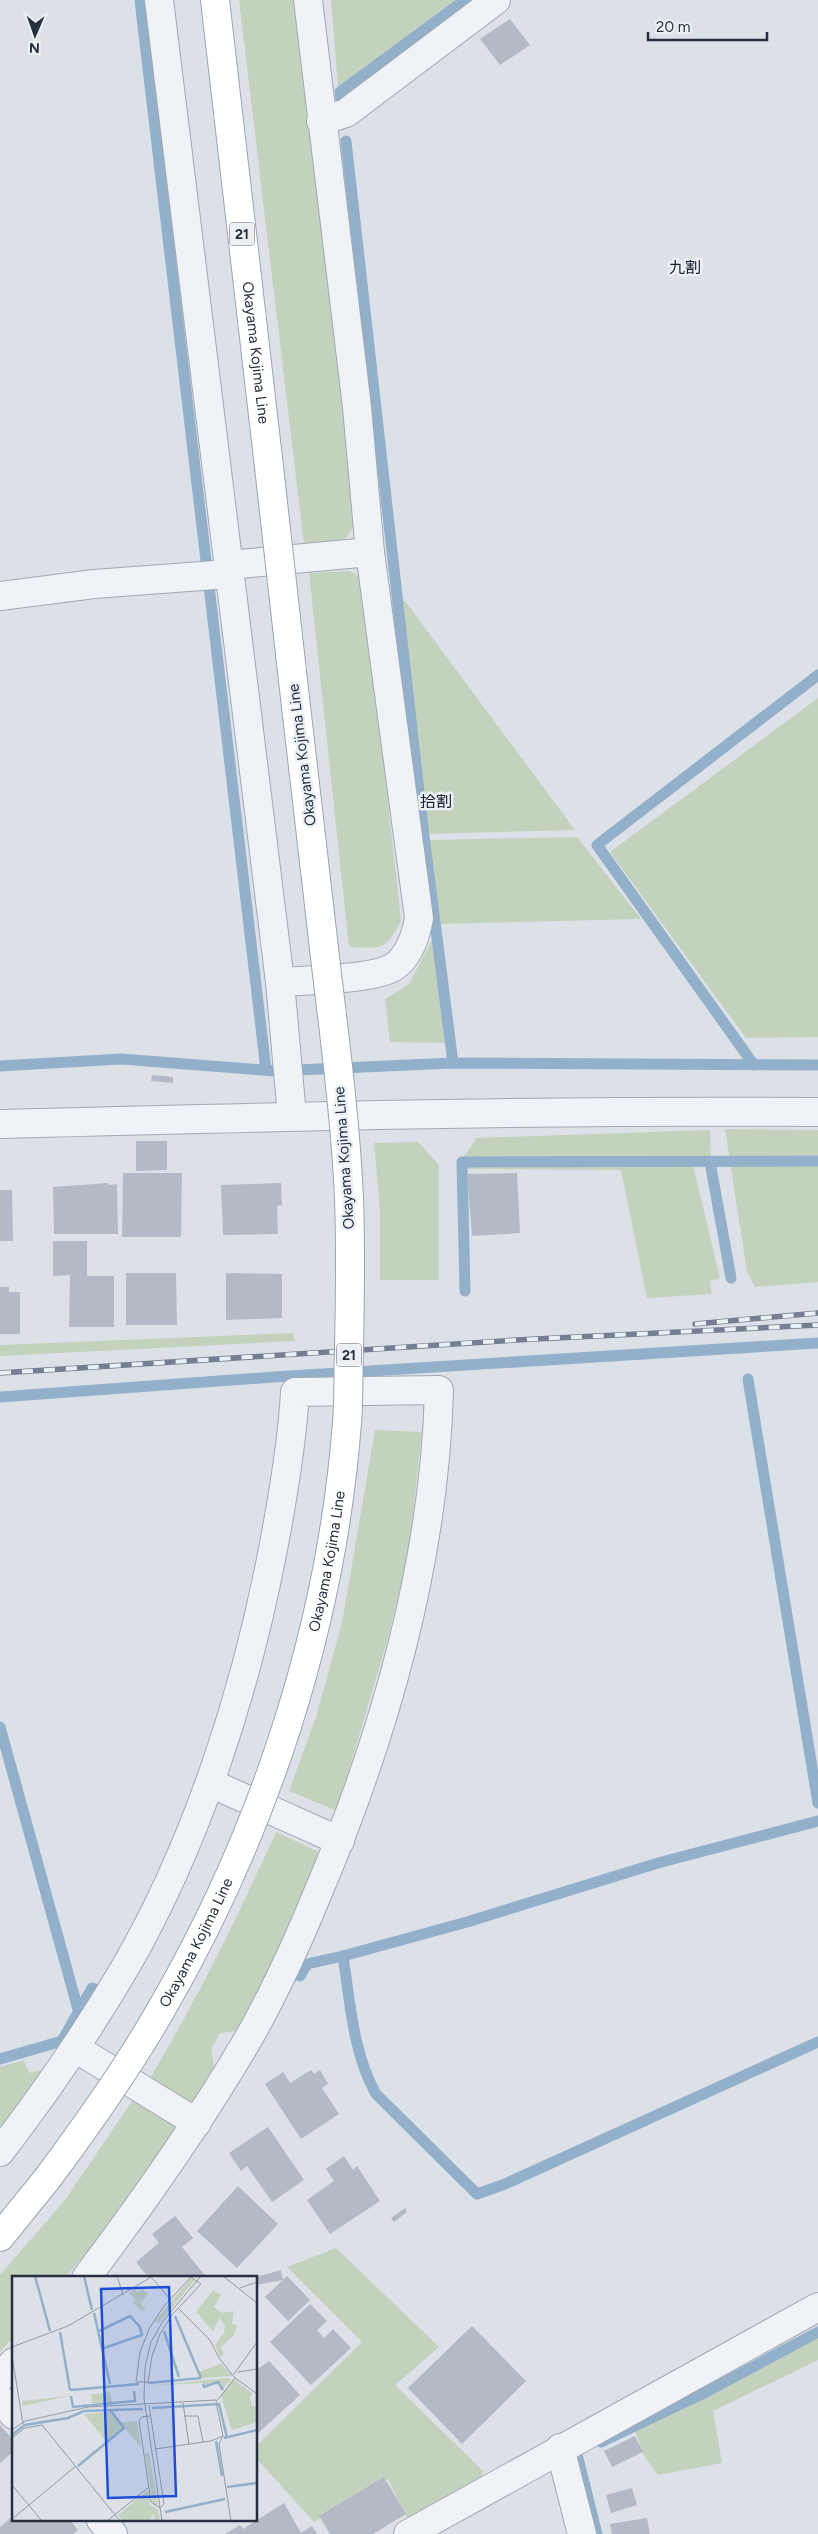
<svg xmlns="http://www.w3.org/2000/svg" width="818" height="2534" font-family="Figtree,'Noto Sans JP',sans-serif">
<rect width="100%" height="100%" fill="#dce1e8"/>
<g fill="#c3d2bc">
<polygon points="239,0 299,0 358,522 345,539 304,544"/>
<polygon points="331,0 456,0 338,87"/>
<path d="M350,571L361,578L365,589L401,921C385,952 381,948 349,947L309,573Z"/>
<polygon points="399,601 405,601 575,830 427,834"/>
<polygon points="818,698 818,1037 746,1038 610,852"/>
<polygon points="577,837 641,919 438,924 427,840"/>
<polygon points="433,938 446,1043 390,1042 385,999 409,984"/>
<polygon points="725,1129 818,1130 818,1282 755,1287 747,1272"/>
<polygon points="710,1130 711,1161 692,1161 720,1278 710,1281 712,1294 647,1298 621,1170 455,1169 477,1138"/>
<polygon points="418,1142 439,1165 439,1280 380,1280 380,1211 374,1143"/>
<polygon points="293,1333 295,1341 0,1356 0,1345"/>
<polygon points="375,1430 422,1432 409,1550 389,1634 337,1811 289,1791 316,1717 342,1623"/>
<path d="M276,1832L319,1852L320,1868L244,2030L220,2033L211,2050L215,2074L196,2108L150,2078C198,1998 238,1916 276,1832Z"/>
<polygon points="24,2060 29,2073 48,2068 0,2132 0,2067"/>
<polygon points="135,2097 181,2124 105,2231 65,2278 14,2278 14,2336 0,2352 0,2275 65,2200"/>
<polygon points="336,2248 439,2347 395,2385 483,2471 480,2484 409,2522 388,2479 314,2522 256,2458 256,2446 362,2342 287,2267"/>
<polygon points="818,2336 818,2360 713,2411 722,2463 658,2475 644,2456 635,2431"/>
</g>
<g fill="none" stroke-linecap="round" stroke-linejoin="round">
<g stroke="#93b0cb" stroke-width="11">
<polyline points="140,0 266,1070"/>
<polyline points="341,100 340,92 465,0"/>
<polyline points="346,141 424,836 453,1063"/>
<polyline points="754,1065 597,845 818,675"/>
<polyline points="0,1066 121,1059 275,1071 453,1063 818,1065"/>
<polyline points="710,1162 731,1278"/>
<polyline points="465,1291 462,1162 818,1161"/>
<polyline points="748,1379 818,1803"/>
<polyline points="0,1397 274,1377 818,1343"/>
<polyline points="0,1727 79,2013"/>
<path d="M818,1821L658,1863L467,1922L343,1956C350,2001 353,2054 376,2094L477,2194L505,2184L818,2042"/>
<polyline points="300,1976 307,1964 343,1956"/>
<polyline points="0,2059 62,2041 92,1988 98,1990"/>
<polyline points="601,2442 706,2392 818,2332"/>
<polyline points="577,2454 597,2534"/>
</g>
</g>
<g fill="#b3bac5">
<polygon points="510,19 530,45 500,65 480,39"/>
<polygon points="152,1075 173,1077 173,1083 151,1081"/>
<polygon points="136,1141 167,1141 167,1170 136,1171"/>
<polygon points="123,1173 182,1173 181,1237 122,1237"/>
<polygon points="517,1173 520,1233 472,1236 467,1174"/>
<polygon points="108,1183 108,1185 117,1184 118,1234 54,1234 53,1187"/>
<polygon points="281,1183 282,1205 277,1206 278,1234 223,1235 221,1185"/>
<polygon points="0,1190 12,1190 13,1241 0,1241"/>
<polygon points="53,1241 87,1241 87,1276 114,1276 114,1327 69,1327 70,1275 53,1276"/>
<polygon points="126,1273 176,1273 177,1325 126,1325"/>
<polygon points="226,1273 282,1274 282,1318 226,1320"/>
<polygon points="0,1287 9,1287 9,1292 20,1292 20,1334 0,1334"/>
<polygon points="311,2070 314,2074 320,2070 328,2084 322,2088 339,2114 301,2139 265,2084 283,2072 290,2083"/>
<polygon points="268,2127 304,2180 272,2202 247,2166 241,2171 229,2153"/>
<polygon points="344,2156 353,2170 357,2166 380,2201 330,2234 307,2200 334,2181 326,2169"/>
<polygon points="238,2186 278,2224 237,2268 197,2231"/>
<polygon points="405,2208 407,2212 394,2222 391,2218"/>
<polygon points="175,2216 193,2238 182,2247 207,2278 149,2278 136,2262 159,2243 152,2234"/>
<polygon points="281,2270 283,2280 256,2285 256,2278 252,2278"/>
<polygon points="287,2276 310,2300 288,2321 265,2297"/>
<polygon points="310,2304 327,2321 317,2330 324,2338 333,2329 351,2348 311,2385 270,2342"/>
<polygon points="472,2326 526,2381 462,2444 408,2388"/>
<polygon points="269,2361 300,2395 256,2435 256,2370"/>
<polygon points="0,2425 14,2441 14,2451 0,2463"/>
<polygon points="635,2436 643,2452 612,2467 604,2451"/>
<polygon points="384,2477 406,2514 373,2534 330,2534 319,2516"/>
<polygon points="632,2488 637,2505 611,2513 606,2495"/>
<polygon points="284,2503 301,2533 312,2526 317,2534 225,2534 240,2525 243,2529"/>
<polygon points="14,2515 14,2520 70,2520 78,2530 73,2534 0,2534 0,2527"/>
<polygon points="647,2518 650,2534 612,2534 610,2524"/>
</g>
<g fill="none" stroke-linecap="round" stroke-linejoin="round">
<g stroke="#a1a8b2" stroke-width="30">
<g id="minor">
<polyline points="159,0 280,982 292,1116"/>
<polyline points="321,121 346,113 496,0"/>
<polyline points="228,565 370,552"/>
<polyline points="0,596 94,584 229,574"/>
<path d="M280,982C306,980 376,980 395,966C410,955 416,935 419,918L370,552L357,407L308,0"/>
<path d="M0,1124C273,1117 545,1110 818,1112"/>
<polyline points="210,1783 340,1841"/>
<polyline points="75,2048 197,2123"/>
<path d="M0,2152C46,2092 88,2031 126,1966C198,1841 246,1690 273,1549C283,1497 292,1445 295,1392L439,1390C435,1559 385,1735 319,1890C300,1937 279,1983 255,2027C205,2115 147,2197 86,2278"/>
<polyline points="0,2378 14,2362"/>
<polyline points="0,2399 14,2415"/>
<polyline points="560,2448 582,2534"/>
<polyline points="101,2520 113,2534"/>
<polyline points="408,2534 818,2307"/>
</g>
</g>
<g stroke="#9aa5b4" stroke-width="30">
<g id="major">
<path id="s1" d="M215,0L269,467"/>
<polyline points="0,2237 47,2179"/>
</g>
</g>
<use href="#minor" stroke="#eff2f6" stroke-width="28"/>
<use href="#major" stroke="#fff" stroke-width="28"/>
<g stroke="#748092" stroke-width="5.5">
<g id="rail">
<polyline points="695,1324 818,1313"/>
<polyline points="0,1373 516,1340 818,1325"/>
</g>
</g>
<use href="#rail" stroke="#ebf0f5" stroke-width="4" stroke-dasharray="11" stroke-linecap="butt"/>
<g stroke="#9aa5b4" stroke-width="30" stroke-linecap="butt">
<g id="major-bridge">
<path id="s2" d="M47,2179C88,2124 128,2068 162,2008C265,1830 331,1628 347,1423C349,1399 348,1375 349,1351C350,1300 351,1249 349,1198C345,1109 332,1020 322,931C304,776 286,622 269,467"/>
</g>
</g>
<use href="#major-bridge" stroke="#fff" stroke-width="28"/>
</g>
<g text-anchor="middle" stroke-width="5" stroke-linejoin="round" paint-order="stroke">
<g fill="#ebf0f5" stroke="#606976" stroke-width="1">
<rect x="229.5" y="222.5" width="25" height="23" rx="4"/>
<rect x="336.5" y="1343.5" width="25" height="23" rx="4"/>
</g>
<g font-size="14" font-weight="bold" fill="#252f3f">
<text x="242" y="239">21</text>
<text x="349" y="1360">21</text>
</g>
<g font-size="15" fill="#252f3f" stroke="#ebf0f5">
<text dy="5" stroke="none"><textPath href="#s1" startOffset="355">Okayama Kojima Line</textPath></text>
<text transform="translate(302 755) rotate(-97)" y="5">Okayama Kojima Line</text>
<text transform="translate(344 1158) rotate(-94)" y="5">Okayama Kojima Line</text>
<text dy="5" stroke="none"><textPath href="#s2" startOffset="685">Okayama Kojima Line</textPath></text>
<text dy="5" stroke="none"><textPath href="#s2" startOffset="280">Okayama Kojima Line</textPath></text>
</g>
<g font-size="16" fill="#172030" stroke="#ebf0f5">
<text x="685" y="273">九割</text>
<text x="436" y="807">拾割</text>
</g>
</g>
<g transform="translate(12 2276)">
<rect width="245" height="245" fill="#dce1e8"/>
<path d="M179,2L183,4L147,47L143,45ZM123,13L125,16L131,13L136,18L128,28L134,33L130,35L121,27L124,24L117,17ZM201,14L209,19L202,31L210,37L222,35L220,48L225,49L222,59L209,71L212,78L208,82L203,69L212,57L213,49L208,44L210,37L201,55L184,36ZM209,88L221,100L190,102L187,96ZM216,102L219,103L210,114L205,106L192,110L191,107L136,110ZM221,103L240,117L238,122L240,130H245V146L220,154L209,120ZM98,116L101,129L80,127L79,118ZM57,120L11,130L10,125ZM99,136L111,151L94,165L72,138ZM125,145L129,172L108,146ZM137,176L146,229H141L133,178ZM136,214L138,229L146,234L148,245H143L142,237L137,245H111L106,239Z" fill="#c3d2bc"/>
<path fill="none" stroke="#93b0cb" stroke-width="2.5" d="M23,0L38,55M72,0L80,34M82,37L98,108M163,40L189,102M87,55L118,40L128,51L130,59L92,72M152,55L167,101M48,56L58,114M136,107L189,102M191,108L192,111L206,106L211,114M58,114L127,108M59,120L61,131L123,125L122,115M140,132L207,128L215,162M0,159L13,149L56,142L72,135L131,133M212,162L245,154M204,165L210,200M66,190L112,152L99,135M215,211L245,207M153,236L213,223"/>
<path fill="none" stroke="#939aa4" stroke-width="1" d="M105,0L111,19M211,0L245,27M139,1L158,23M179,1L189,8L160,39L148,58L140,80L136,106H124L128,76L137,53L152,30ZM228,12L245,6M166,32L198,64L207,82L223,102M0,71L56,50L141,0M0,80L11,148M226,96L245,93M222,98L245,66M223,102L244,117M171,127L177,169M137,129L152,228L148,232L139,226L127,145L130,141L138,140M172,140H186L191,166M0,154L13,145L76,131L204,124M0,162L13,152L30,149L108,245M143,173L199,165L211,160M0,209L30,245M0,243L64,190M95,245L137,211M150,245L132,122L133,91L139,66L151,45L189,0M219,245L207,168L211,160L204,126L223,102"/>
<path fill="#1d4ed8" fill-opacity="0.15" stroke="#1d4ed8" stroke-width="2.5" d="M157,11L164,220L96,222L89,13Z"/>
<rect width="245" height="245" fill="none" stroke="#252f3f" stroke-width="2.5"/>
</g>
<g transform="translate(35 35) rotate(182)" stroke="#ebf0f5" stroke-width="4" paint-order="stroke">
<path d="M0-4L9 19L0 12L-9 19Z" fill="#252f3f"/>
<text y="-8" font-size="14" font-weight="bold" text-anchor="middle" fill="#252f3f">N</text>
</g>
<path d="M648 32v8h119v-8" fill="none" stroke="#252f3f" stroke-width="2.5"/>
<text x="656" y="32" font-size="15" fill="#252f3f" stroke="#ebf0f5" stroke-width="4" paint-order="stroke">20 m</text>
</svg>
